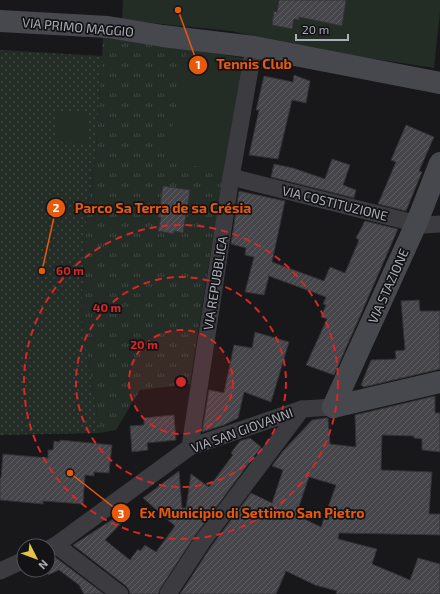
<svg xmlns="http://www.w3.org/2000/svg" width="440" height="594" font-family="'Exo 2',sans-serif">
<defs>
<pattern id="grass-tufts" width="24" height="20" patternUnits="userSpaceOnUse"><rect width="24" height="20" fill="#242c26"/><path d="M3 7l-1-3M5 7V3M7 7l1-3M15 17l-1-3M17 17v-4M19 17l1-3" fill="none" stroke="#414843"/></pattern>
<pattern id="park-dots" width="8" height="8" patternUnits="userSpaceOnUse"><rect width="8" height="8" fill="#242c26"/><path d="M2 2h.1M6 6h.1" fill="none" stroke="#414843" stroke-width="1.8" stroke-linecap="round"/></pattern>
<pattern id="building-hatch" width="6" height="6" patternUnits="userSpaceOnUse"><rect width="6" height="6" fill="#45454a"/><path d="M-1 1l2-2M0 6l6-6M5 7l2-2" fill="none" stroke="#5d5d62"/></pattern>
</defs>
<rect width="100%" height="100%" fill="#18181a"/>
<polygon fill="url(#grass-tufts)" points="103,37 187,49 225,171 207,275 190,384 140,390 116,430 100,433 81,317 86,224 96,149 102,56"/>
<polygon fill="url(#park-dots)" points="0,50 102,56 96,149 86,224 81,317 100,433 0,435"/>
<g fill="#242c26">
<polygon points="123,0 440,0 440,12 434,68 323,51 231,31 122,20"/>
<polygon points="187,49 244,58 225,171 166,161"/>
<polygon points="57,111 88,112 87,143 56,142"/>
</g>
<g fill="url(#building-hatch)" stroke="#333236" fill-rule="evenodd">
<polygon points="279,0 346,0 342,26 299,17 299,20 294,19 292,29 272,25 274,11 277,12"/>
<polygon points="294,75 310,81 306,103 292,100 278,159 249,155 259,110 256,110 264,76 293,82"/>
<polygon points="406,125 434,137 419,171 422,172 406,211 378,204 396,162 391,160"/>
<polygon points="332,159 350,165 343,185 356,190 354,198 271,177 274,164 293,168 325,179"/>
<polygon points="163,186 190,190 183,233 174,231 174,234 158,231 161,217 158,217"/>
<polygon points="239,191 285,201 272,262 324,281 330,267 345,273 359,240 356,238 365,221 398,229 361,314 334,375 306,365 327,319 321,317 326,305 323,304 326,297 269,276 264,295 245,292 254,257 245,255 246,248 231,244"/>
<polygon points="419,300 420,311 440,311 440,369 364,387 361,385 371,360 396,359 395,351 405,350 401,301"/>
<polygon points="255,332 289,342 271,402 244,392 238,418 224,425 202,432 209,390 224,393 234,345 252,348"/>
<path d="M435,396V413H440V452L422,450V439L414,438V436L382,435L381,470L432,472L429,514H440V535L339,533L338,539L377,549L372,564L410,580L418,558L440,564V594H336L337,591L315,585L286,571L276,594H180L210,548L251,493L272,503L283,470L272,466L283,451L312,420L325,418H328L330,444L356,447L355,415ZM309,477L336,485L321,527L296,515Z"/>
<polygon points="174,415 176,440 147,443 148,450 132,452 130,426 144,425 144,418"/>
<polygon points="250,438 261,447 194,537 160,589 158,594 130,594 129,590 126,586 73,545 124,512 128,516 105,540 130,560 138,549 140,551 145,545 156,552 175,526 143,498 179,471 182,508 186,508 191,474 209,487 233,455 231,453 240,441"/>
<polygon points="60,440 112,445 109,473 94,472 94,476 85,475 83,504 43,501 43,504 0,500 0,478 1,478 3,454 48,458 48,450 53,450 54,441 60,442"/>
<polygon points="55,557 104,594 84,594 79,585 59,570 48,575 48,559"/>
</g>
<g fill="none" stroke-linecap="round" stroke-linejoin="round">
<g stroke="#3b3b40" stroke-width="17">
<polyline points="231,177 406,221 417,222 424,225 440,224"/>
<polyline points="190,447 231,177 254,47"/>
<polyline points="56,545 120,594"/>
<polyline points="48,549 56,545 190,447 302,409 333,407"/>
<polyline points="0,571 24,560"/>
<polyline points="168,594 202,542 302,409"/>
</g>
<g stroke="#47484e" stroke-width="22">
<polyline points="0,21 108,27 163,36 254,47 440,83"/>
<polyline points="333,407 417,222 440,163"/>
<polyline points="333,407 440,382"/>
</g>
</g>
<circle cx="181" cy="382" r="52" fill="#d62828" fill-opacity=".12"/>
<g fill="none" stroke="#d62828" stroke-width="2" stroke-dasharray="7 5">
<circle cx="181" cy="382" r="52"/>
<circle cx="181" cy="382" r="105"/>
<circle cx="181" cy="382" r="157"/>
</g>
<g text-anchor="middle" stroke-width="3.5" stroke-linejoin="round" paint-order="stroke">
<g font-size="13" fill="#abadb8" stroke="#131315">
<text transform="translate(78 27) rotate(5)" y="5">VIA PRIMO MAGGIO</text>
<text transform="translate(335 203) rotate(14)" y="5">VIA COSTITUZIONE</text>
<text transform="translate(215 283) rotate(-81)" y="5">VIA REPUBBLICA</text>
<text transform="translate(388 286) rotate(-66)" y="5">VIA STAZIONE</text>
<text transform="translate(242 430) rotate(-20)" y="5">VIA SAN GIOVANNI</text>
</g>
</g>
<circle cx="181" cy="382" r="6" fill="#d62828" stroke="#131315" stroke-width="2"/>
<g font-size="12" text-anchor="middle" font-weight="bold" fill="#d62828" stroke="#131315" stroke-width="3.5" stroke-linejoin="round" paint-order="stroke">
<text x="70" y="275">60 m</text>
<text x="107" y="312">40 m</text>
<text x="144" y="349">20 m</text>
</g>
<path fill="none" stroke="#e8590c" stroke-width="1.5" d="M178 10L198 65M42 271L56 208M70 473L121 513"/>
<g fill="#e8590c" stroke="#131315" stroke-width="1.5">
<circle cx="178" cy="10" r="4"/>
<circle cx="42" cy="271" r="4"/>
<circle cx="70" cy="473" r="4"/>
<circle cx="198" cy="65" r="10"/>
<circle cx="56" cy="208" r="10"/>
<circle cx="121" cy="513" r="10"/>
</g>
<g font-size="12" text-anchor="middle" font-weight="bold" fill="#fff">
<text x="198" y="69">1</text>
<text x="56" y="212">2</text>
<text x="121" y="518">3</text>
</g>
<g font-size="14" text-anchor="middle" font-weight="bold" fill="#e8590c" stroke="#131315" stroke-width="3.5" stroke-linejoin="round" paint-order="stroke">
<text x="254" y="69">Tennis Club</text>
<text x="163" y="213">Parco Sa Terra de sa Crésia</text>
<text x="252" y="518">Ex Municipio di Settimo San Pietro</text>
</g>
<g transform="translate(36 558) rotate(132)"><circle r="19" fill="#131315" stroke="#505156"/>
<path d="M0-3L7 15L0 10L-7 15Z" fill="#e3c447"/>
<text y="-6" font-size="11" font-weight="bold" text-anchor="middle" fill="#abadb8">N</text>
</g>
<path d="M296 34v6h52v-6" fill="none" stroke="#abadb8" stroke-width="2"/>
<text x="302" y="34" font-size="12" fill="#abadb8" stroke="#131315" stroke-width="3" paint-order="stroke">20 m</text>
</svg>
